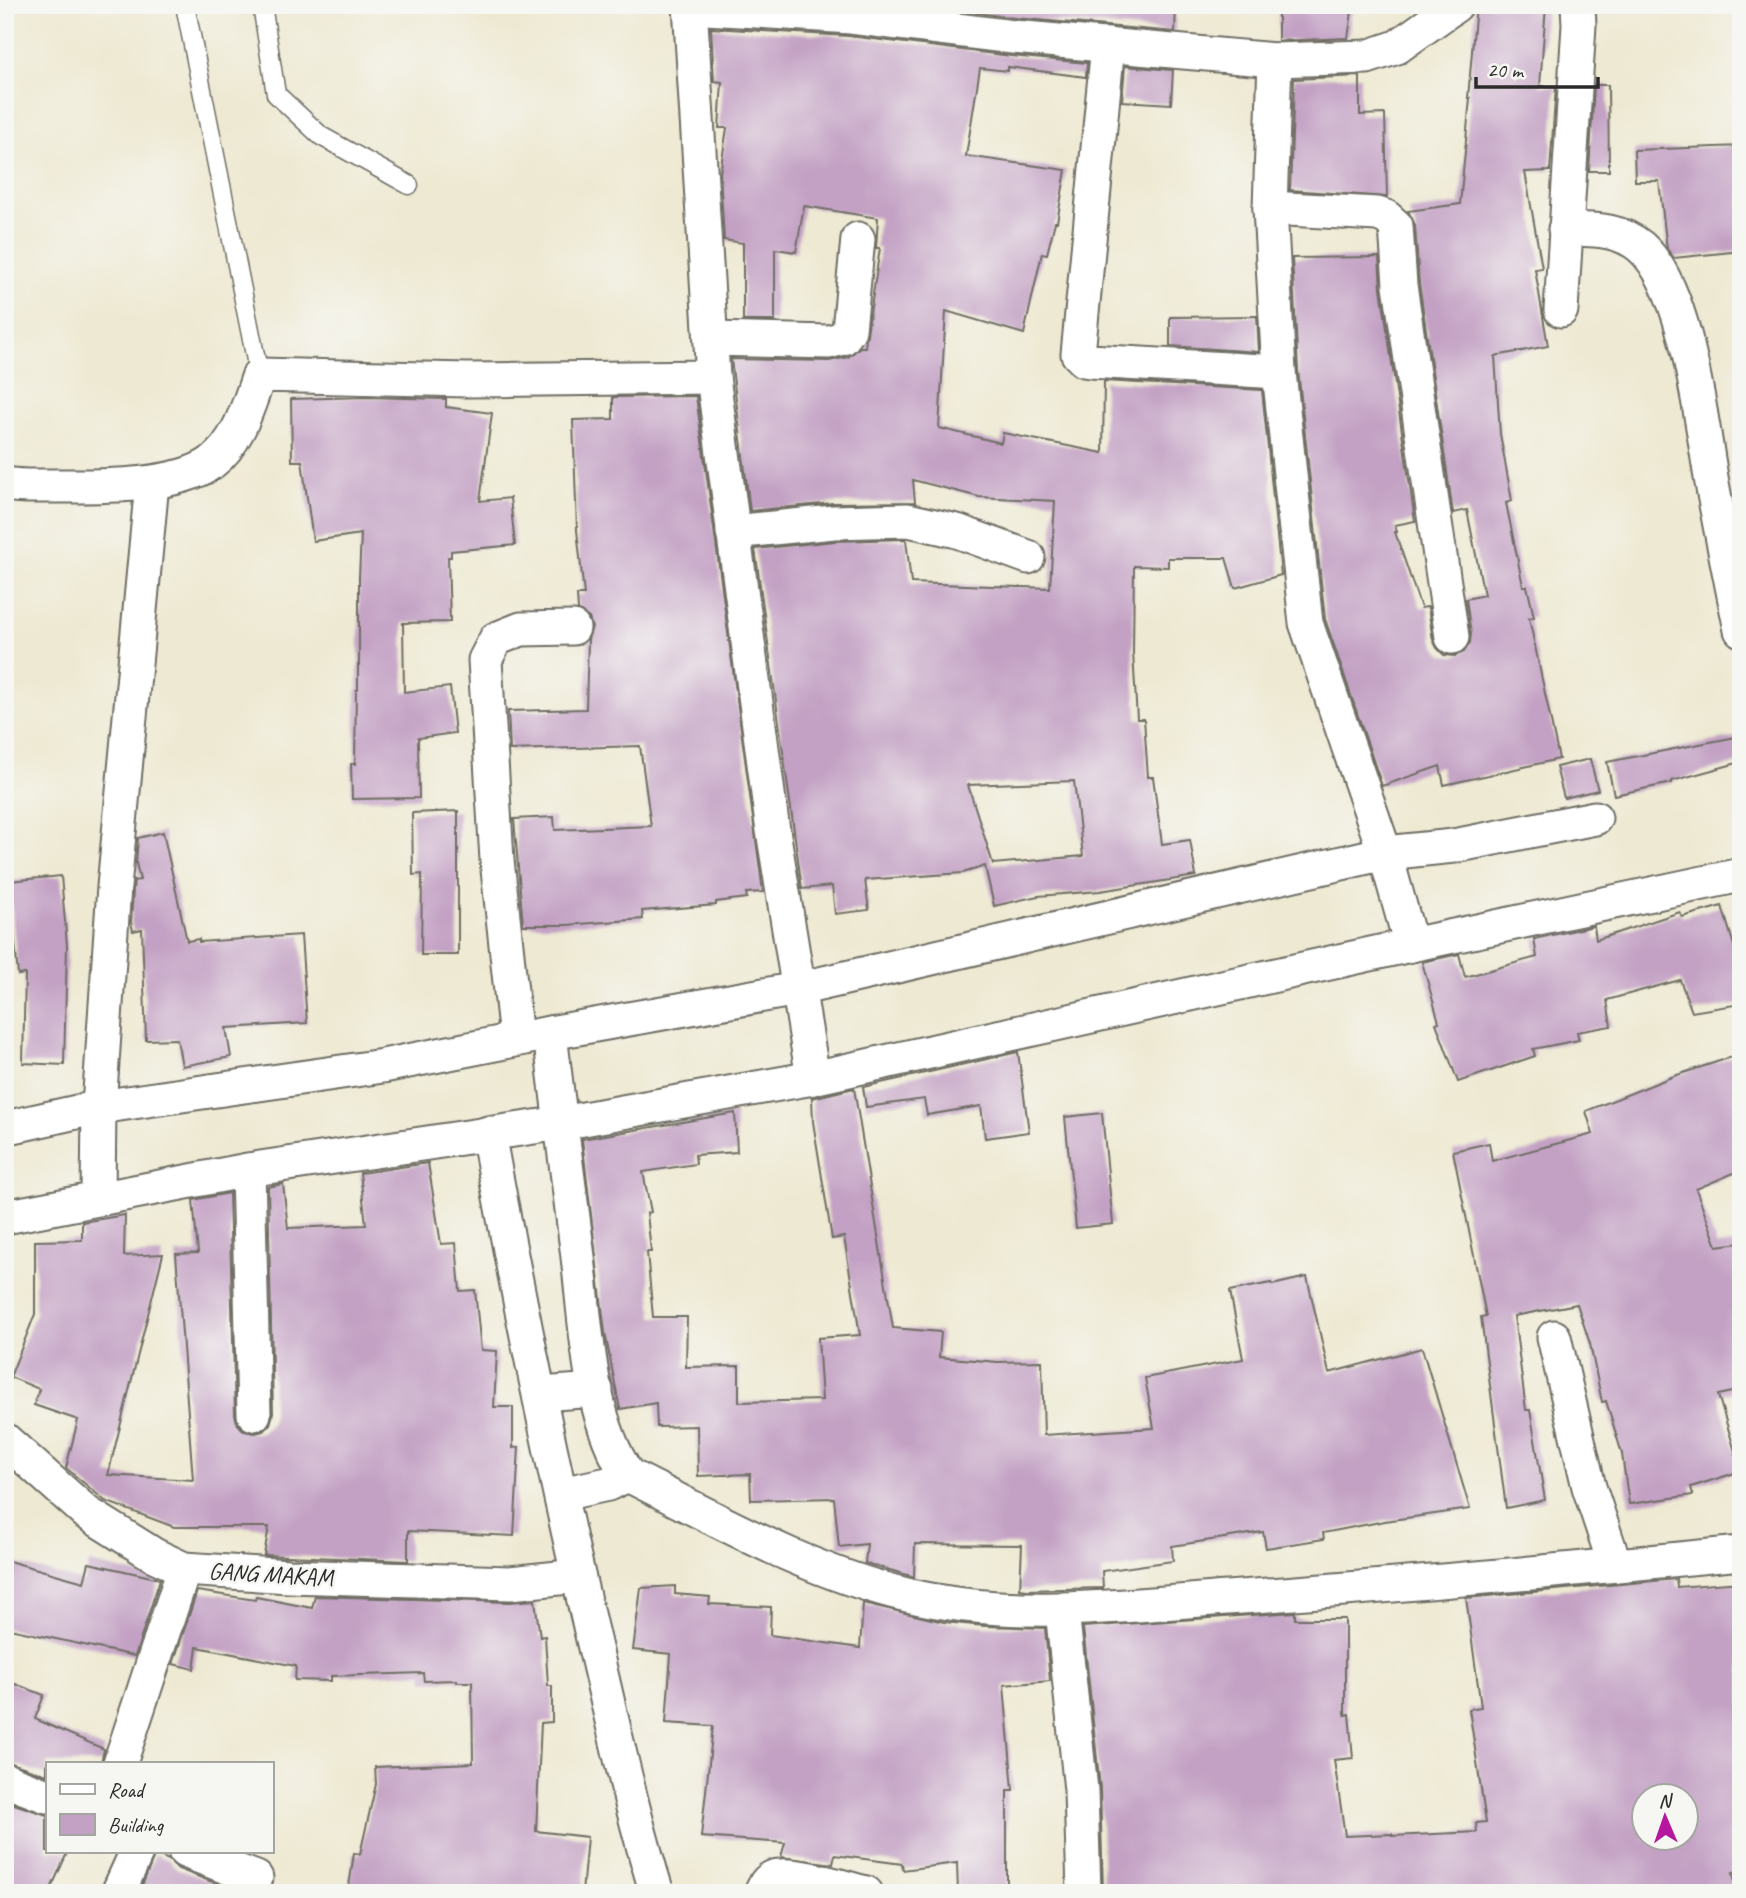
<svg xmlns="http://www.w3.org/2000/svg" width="1746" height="1898" font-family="Caveat,sans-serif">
<rect width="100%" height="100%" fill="#f6f6f2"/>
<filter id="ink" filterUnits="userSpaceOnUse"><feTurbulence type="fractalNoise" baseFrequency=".0143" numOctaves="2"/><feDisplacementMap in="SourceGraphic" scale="14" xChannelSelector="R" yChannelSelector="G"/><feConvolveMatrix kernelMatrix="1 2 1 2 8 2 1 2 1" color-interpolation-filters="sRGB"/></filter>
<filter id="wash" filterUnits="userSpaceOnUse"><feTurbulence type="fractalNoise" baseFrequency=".00686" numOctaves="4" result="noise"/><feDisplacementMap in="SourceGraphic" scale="28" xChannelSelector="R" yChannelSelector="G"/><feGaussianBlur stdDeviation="1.57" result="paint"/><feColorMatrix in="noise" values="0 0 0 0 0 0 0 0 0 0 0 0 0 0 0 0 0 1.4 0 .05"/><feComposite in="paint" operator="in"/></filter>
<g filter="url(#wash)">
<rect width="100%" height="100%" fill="#eee9d2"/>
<g id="blocks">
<g fill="#c3a1c4" fill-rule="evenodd">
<polygon points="918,5 1176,5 1175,32 1015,18"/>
<polygon points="1278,5 1353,5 1348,38 1278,41"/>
<polygon points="1476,5 1546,5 1540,86 1556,86 1550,171 1525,172 1542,268 1535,269 1548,346 1495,356 1500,434 1512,501 1506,503 1523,586 1527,586 1534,617 1529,618 1559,759 1444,785 1440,766 1382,786 1325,619 1298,370 1292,258 1379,257 1381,288 1415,521 1395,525 1397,532 1395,532 1421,608 1428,607 1433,640 1437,648 1444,655 1455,656 1464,652 1470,643 1471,634 1466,599 1484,595 1467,510 1453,513 1419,283 1415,225 1408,211 1460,204 1470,98 1468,98"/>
<path d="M711,28L849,36L1011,56L1087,63L1086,77L1008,67V71L980,68L966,156L1066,170L1057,222H1055L1047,254L1042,253L1024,334L946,311L939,428L1001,443L1003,433L1103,453L1104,381L1262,390L1281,575L1235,588L1226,558H1168V567L1134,566L1133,653L1137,719H1144L1148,777H1153L1162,844L1190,840L1196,876L1100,891L1038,896L994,906L985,866L963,873L865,880L869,910L835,914L832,886L802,889L755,549L835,541L906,539L911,583L1050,588L1055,501L979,497L913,480L915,502L833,503L750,511L731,359L829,361L848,357L860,347H865L880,248H876L878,218L804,206L796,252L775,249V321H743V243L724,240L720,173L727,128H719L722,82L714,81ZM1074,781L1083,856L993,864L968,785Z"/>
<polygon points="1125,66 1173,70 1171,104 1122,101"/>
<polygon points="1360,76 1360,115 1385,114 1387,197 1290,190 1294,79"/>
<polygon points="1594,85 1608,85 1609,171 1589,171"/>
<polygon points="1741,146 1741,251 1674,258 1667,249 1659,181 1635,181 1634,150"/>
<polygon points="1257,316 1259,352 1170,346 1170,317"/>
<polygon points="696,396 763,892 746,893 747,898 716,902 716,905 642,911 643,919 567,925 523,925 514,819 554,817 555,830 651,826 640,746 510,750 508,711 586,709 588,639 592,627 589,618 578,610 577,595 584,595 577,530 573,420 613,419 613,397"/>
<polygon points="366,397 446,399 446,407 492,413 480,501 510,498 515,545 451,551 451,557 448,557 450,622 403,623 404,692 450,687 455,733 418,738 419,798 352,799 351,764 355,764 356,690 358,690 358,665 359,665 359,578 361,534 313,541 302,461 292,461 291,399"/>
<polygon points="1741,736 1741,762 1672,781 1672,783 1614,795 1607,762"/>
<polygon points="1590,759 1598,790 1564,798 1556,767"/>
<polygon points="458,811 458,955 421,955 422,874 413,875 412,813"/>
<polygon points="163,832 187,941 199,939 199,942 301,935 307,1023 226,1028 231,1057 182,1066 177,1039 146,1040 142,929 133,931 131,922 133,889 134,881 140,880 136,863 138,838"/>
<polygon points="61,876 67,945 64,1065 23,1063 25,974 18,975 9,881"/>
<polygon points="1722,906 1741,969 1741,1004 1692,1012 1680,980 1607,1000 1611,1026 1577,1032 1579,1040 1533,1049 1535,1056 1458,1082 1436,1023 1439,1022 1422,962 1459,954 1465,977 1537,957 1534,939 1594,926 1596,940 1680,912 1682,917"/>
<polygon points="1018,1052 1029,1132 985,1138 981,1106 927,1115 924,1099 866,1107 863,1087"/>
<polygon points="1741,1054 1741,1170 1696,1189 1717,1246 1741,1243 1741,1390 1718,1395 1741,1471 1691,1487 1693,1495 1629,1504 1622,1454 1606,1401 1602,1402 1590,1344 1577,1304 1514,1316 1526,1410 1530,1410 1545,1500 1506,1508 1481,1317 1486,1316 1453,1151 1489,1143 1492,1161 1593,1134 1586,1111 1674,1076"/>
<polygon points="854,1088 893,1328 941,1332 939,1357 998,1362 1042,1361 1044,1435 1154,1428 1145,1378 1243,1359 1230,1291 1271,1283 1272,1285 1307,1277 1329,1373 1422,1348 1470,1509 1385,1521 1323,1533 1324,1539 1266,1548 1263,1532 1172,1546 1173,1561 1102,1571 1103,1588 1027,1590 1020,1589 1022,1545 915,1544 914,1577 911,1576 865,1563 867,1544 839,1547 834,1498 751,1500 750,1474 698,1476 697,1426 657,1427 656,1403 620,1409 605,1333 582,1139 735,1113 737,1152 695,1155 696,1164 643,1172 651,1212 647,1213 651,1252 647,1252 653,1317 687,1317 686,1367 739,1366 739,1402 822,1400 818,1338 860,1335 844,1237 832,1239 813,1122 812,1098"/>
<polygon points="1102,1113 1113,1224 1076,1228 1065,1117"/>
<polygon points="428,1163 441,1244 456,1243 460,1291 475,1290 481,1350 497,1351 494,1407 513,1407 513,1448 519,1447 514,1536 408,1531 408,1561 264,1555 269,1527 174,1527 105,1501 66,1468 78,1420 34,1405 39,1389 10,1377 35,1314 35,1241 82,1240 82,1222 125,1215 124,1256 163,1254 108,1475 193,1480 176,1254 198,1253 193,1200 229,1193 235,1414 237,1423 244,1431 255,1433 263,1431 270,1424 273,1414 268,1187 283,1184 288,1228 366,1225 360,1173"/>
<polygon points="5,1560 84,1582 89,1563 160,1579 135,1656 5,1628"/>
<path d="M1676,1579L1677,1587L1741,1582V1871L1733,1872L1736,1887L1710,1893H1139V1888L1103,1891L1100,1788L1083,1627L1295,1612V1619H1345V1715L1349,1714L1353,1758L1334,1760L1345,1836L1392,1834V1836L1477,1832L1476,1823L1486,1822L1469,1709L1481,1707L1466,1598ZM1644,1796H1686V1838H1644Z"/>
<polygon points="675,1586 675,1594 710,1597 709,1604 771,1607 770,1635 860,1648 863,1603 944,1622 985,1626 1045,1628 1050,1681 1004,1685 1013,1790 1007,1790 1007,1893 958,1893 957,1863 903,1870 902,1864 835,1855 833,1864 781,1857 785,1843 701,1837 713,1726 666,1723 671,1654 633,1650 641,1588"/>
<polygon points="197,1591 255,1600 256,1597 312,1608 315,1596 509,1602 535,1600 540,1637 545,1636 548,1686 552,1686 552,1722 541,1723 536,1831 587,1837 582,1893 348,1893 354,1853 360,1854 376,1784 375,1767 473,1763 472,1682 457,1682 457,1680 424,1681 423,1673 331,1676 331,1681 295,1680 296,1666 197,1647 194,1669 173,1664"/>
<polygon points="5,1680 44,1695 35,1719 104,1749 101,1763 47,1763 47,1775 5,1761"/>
<polygon points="5,1801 47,1815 47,1851 68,1851 49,1893 5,1893"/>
<polygon points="155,1854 169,1860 178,1869 241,1893 139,1893"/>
</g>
</g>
</g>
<g filter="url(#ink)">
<use href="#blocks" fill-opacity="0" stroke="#6f6e65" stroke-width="2"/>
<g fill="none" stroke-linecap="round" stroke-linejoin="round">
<g stroke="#6f6e65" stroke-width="21">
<g id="service">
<polyline points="185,5 259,375"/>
<polyline points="262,5 276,94 321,136 409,185"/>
</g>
</g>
<g stroke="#6f6e65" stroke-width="37">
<g id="minor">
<polyline points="690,5 713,377 772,824 813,1078"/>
<polyline points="690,7 851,17 1013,37 1275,60 1367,57 1397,47 1456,5"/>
<polyline points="1108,45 1078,354 1084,360 1090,361 1279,372"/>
<polyline points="1275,60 1270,208 1279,372 1306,623 1385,853 1411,945"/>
<polyline points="1270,208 1377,214 1386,217 1396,226 1400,285 1452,637"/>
<path d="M1565,229C1593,230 1618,228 1641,247C1688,289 1701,422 1712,483C1721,532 1731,581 1741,630"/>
<polyline points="1561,310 1579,25 1578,5"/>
<polyline points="712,339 829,342 843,338 849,330 858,239"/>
<path d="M5,484C21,487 38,486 53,486C96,486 175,488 211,463C239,442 248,406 259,375L467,380L713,377"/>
<polyline points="733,532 834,522 908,520 957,531 1028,557"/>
<path d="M550,1033C558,1105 568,1177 577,1249C586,1319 587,1416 628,1475C718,1520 808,1572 907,1595C1012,1620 1120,1606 1227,1598C1398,1586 1569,1570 1741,1553"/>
<polyline points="516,1039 497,860 485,660 496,639 521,629 573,628"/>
<polyline points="5,1128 99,1107 383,1066 550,1033 798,989 1385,853 1454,846 1595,818"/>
<path d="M488,1133C520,1307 555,1480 596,1652C615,1732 632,1813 657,1893"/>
<polyline points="248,1170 254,1414"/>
<polyline points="98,1198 99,1107 114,887 152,483"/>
<polyline points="5,1217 248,1170 561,1123 813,1078 1411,945 1741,875"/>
<polyline points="1554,1337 1589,1487 1615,1565"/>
<polyline points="540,1394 596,1390"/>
<polyline points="5,1440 87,1513 154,1555 184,1569 289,1576 510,1583 578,1576"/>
<polyline points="561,1494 608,1484 628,1475"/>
<polyline points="1062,1610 1081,1790 1084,1893"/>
<polyline points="120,1763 184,1569"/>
<polyline points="5,1780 47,1796"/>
<polyline points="185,1851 256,1878"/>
<polyline points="118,1893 137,1851"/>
<path d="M761,1893C763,1886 768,1879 774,1877C792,1871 846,1888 866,1893"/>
</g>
</g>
<use href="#service" stroke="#fff" stroke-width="18"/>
<use href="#minor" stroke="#fff" stroke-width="33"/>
</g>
</g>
<g text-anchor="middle" stroke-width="5" stroke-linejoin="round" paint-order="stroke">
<g font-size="24" fill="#2b2b2b" stroke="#f6f6f2">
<text transform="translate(271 1574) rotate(3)" y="8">GANG MAKAM</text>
</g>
</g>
<rect width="1746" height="1898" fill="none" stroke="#f6f6f2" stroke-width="28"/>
<rect x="46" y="1762" width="228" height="91" fill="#f6f6f2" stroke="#a5a5a2" stroke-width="2"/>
<rect x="60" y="1784" width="35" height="10" fill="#ffffff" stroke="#a5a5a2" stroke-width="2"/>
<text x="108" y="1797" font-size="21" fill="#2b2b2b">Road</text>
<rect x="60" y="1814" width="35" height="21" fill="#c3a1c4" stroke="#a5a5a2" stroke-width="2"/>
<text x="108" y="1832" font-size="21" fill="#2b2b2b">Building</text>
<g transform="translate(1665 1817) rotate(358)"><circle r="33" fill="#f6f6f2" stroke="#a5a5a2" stroke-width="2"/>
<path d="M0-5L12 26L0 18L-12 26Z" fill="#b5179e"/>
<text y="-10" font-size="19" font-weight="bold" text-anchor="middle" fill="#2b2b2b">N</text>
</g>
<path d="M1476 77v10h122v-10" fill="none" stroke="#2b2b2b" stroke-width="3.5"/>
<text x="1487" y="77" font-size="21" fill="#2b2b2b" stroke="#f6f6f2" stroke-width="5" paint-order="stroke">20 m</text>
</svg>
